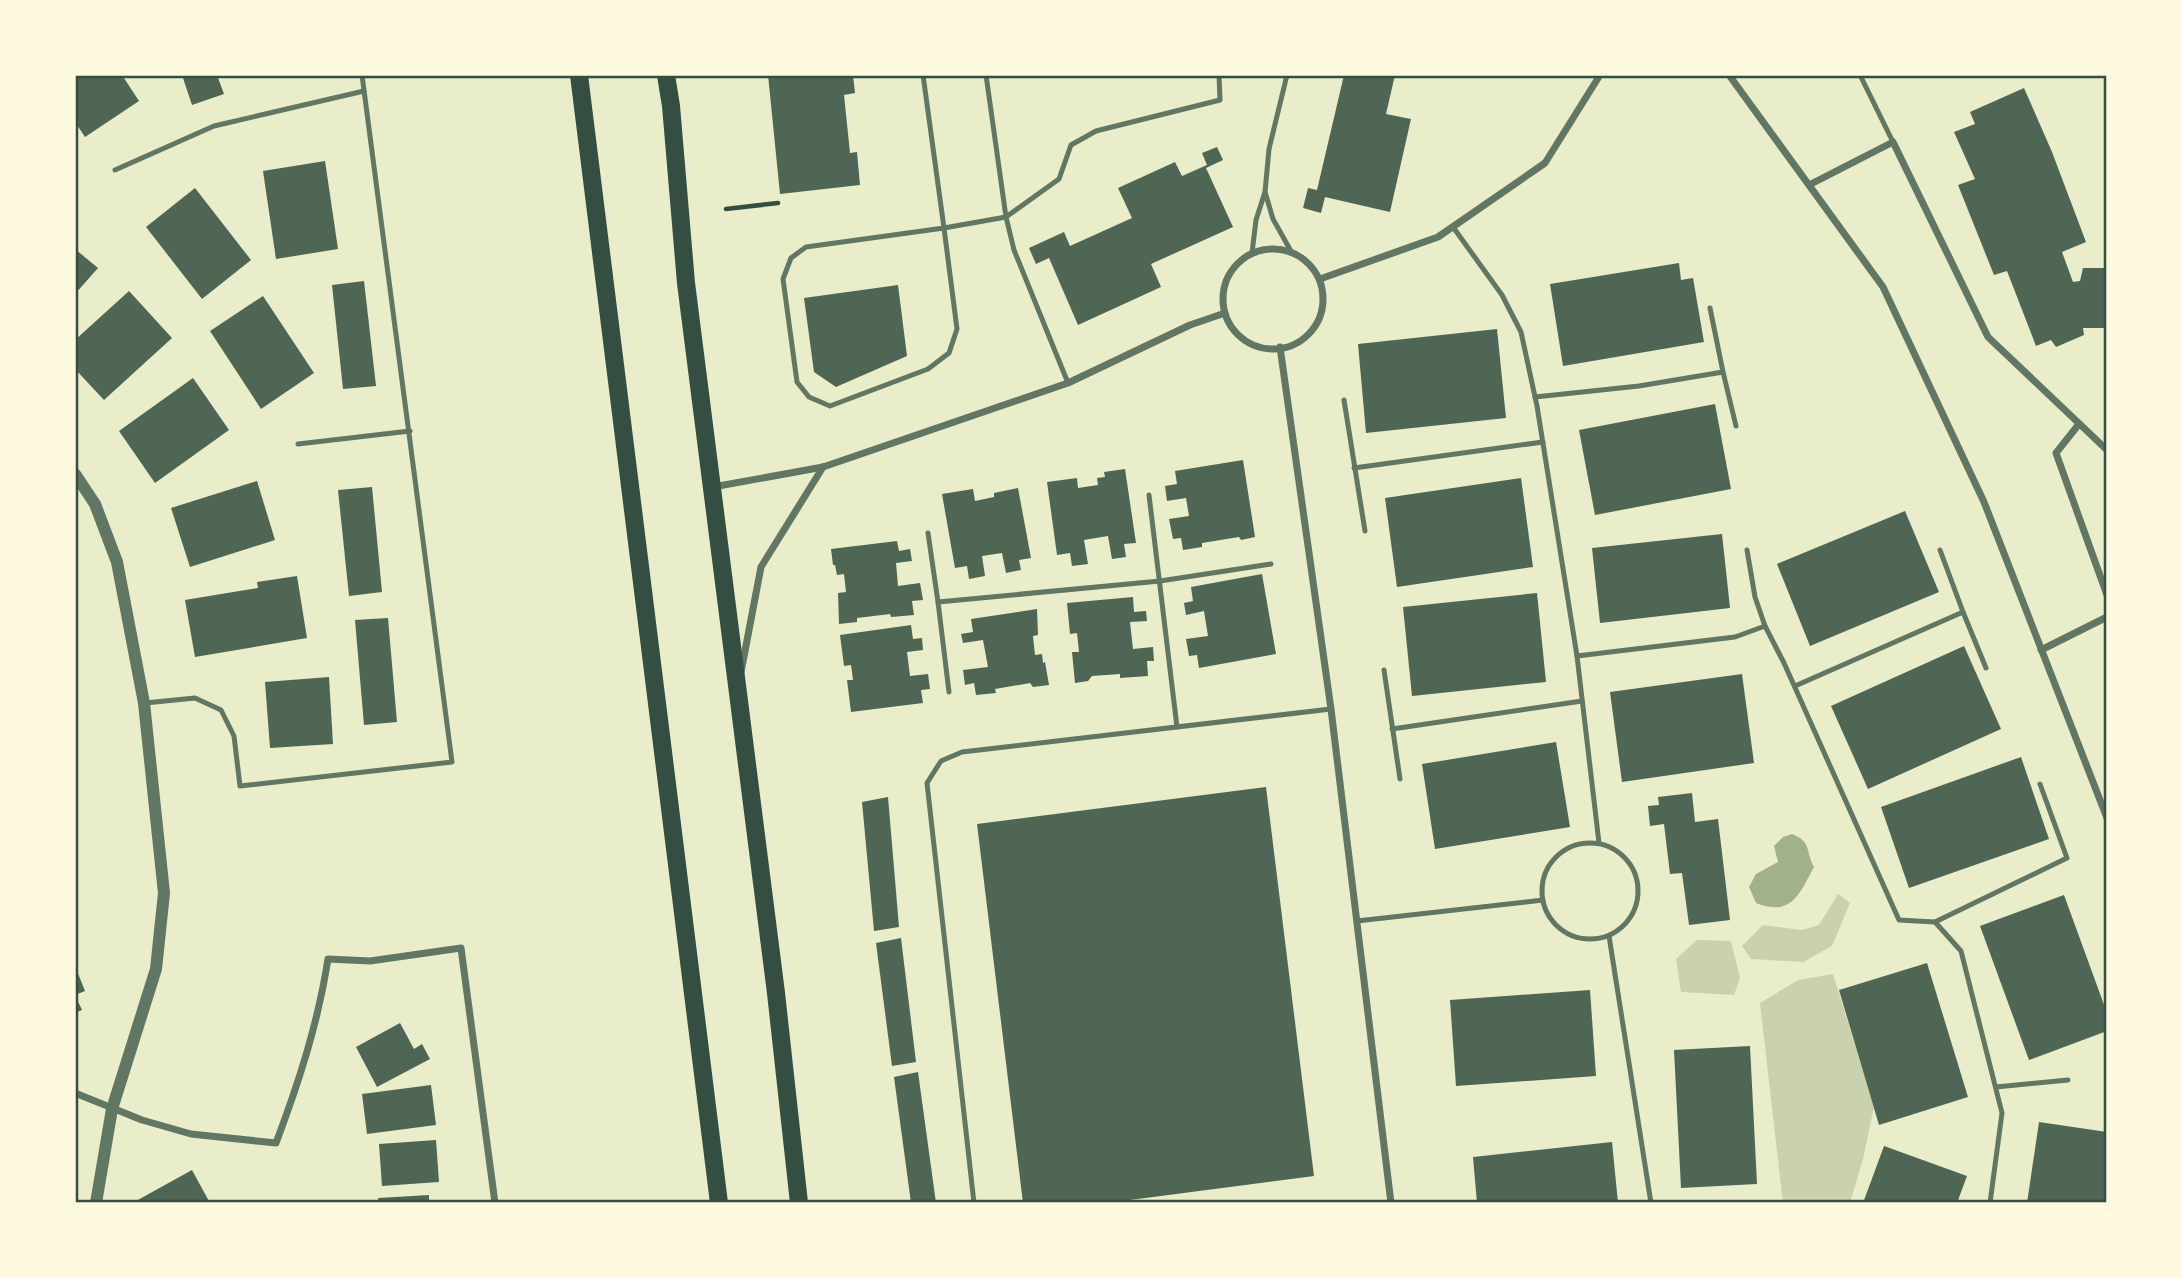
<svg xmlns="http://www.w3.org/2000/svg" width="2182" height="1278" font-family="'Space Grotesk',sans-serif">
<rect width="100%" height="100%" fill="#e9edc9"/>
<g fill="#cad2ad">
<polygon points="1838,894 1850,903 1832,946 1803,962 1751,959 1742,946 1763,925 1802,930 1819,925"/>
<polygon points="1697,940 1731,941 1740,978 1734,995 1681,992 1676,959"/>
<polygon points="1833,974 1874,1107 1863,1159 1850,1203 1783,1203 1760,1003 1798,980"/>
</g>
<path fill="#a3b18a" d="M1792,834C1812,842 1805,850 1814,867C1799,895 1791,917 1756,903L1749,887L1756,874L1778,862L1774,846L1783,837Z"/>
<g fill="#4f6655">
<polygon points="75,75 122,75 139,101 85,137 75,122"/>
<polygon points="182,75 217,75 224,94 192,105"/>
<polygon points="768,75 853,75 855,93 844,95 850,153 857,152 860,185 780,194"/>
<polygon points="1344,75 1395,75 1386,114 1411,119 1390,212 1325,197 1321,213 1303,208 1308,188 1317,190"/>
<polygon points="2024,88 2052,152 2086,242 2062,252 2073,282 2080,281 2083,268 2107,268 2107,328 2083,328 2084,335 2056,347 2051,340 2036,346 2007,271 1994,275 1958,185 1975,179 1954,132 1975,124 1970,112"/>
<polygon points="1217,147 1223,160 1206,168 1233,227 1151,264 1161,287 1078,325 1049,258 1036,264 1029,248 1064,232 1070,246 1132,218 1118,188 1175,162 1182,176 1207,165 1202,153"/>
<polygon points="325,161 338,249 276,259 263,171"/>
<polygon points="195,188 251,260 202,299 146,227"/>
<polygon points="75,249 98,268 75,294"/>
<polygon points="1679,263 1681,280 1693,278 1704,342 1563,366 1550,284"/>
<polygon points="364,281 376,386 343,389 332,285"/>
<polygon points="898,285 907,356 836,387 814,372 804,298"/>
<polygon points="129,291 172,338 104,400 75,369 75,340"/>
<polygon points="263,296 314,373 261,409 210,331"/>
<polygon points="1497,329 1506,418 1366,433 1358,344"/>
<polygon points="193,378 229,430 155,483 119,431"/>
<polygon points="1715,404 1731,489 1595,515 1579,430"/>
<polygon points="1243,460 1255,537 1241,540 1239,537 1202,543 1202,547 1183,550 1181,538 1173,539 1169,519 1189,516 1186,498 1167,501 1165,486 1177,484 1175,471"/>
<polygon points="1125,469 1136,543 1124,544 1126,557 1112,559 1108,536 1084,540 1088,564 1072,566 1070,553 1057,555 1047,482 1077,478 1078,488 1098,485 1097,478 1105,477 1104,472"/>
<polygon points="1521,478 1533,567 1397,587 1385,498"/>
<polygon points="257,481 275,540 190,567 171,508"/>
<polygon points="372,487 382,592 349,596 338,490"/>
<polygon points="1018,488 1031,558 1019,560 1021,570 1006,573 1002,553 982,556 985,576 969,579 967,566 955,568 942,494 973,489 975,501 994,497 994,493"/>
<polygon points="1905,511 1939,592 1810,646 1777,564"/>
<polygon points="1722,534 1730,608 1600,623 1592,548"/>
<polygon points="897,541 899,551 910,549 912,561 896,563 898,586 920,583 923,600 912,601 914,615 891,617 890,614 857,618 857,622 839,624 838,593 846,592 844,574 837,575 835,565 833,565 831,549"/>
<polygon points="1262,574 1276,654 1199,668 1197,655 1189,656 1186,639 1208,636 1204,611 1186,615 1184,603 1193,601 1191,587"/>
<polygon points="297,576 307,638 195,657 185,600 258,588 257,582"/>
<polygon points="1537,593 1546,682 1412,696 1403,607"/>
<polygon points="1133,597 1134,612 1146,611 1147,621 1130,622 1133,649 1153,647 1154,661 1147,661 1148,676 1120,678 1120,674 1092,676 1088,681 1075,683 1072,652 1079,652 1077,633 1070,634 1067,603"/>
<polygon points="1037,609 1038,635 1033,636 1035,655 1042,654 1043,663 1045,662 1049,685 1033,687 1030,683 995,689 996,693 976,695 974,683 965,685 963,670 988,667 983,640 963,643 961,634 973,632 971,619"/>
<polygon points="388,618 397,722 364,725 355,620"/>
<polygon points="911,625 913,639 922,638 923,650 907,652 910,676 928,674 930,689 921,690 923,703 851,712 847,680 853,680 851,665 844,666 840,635"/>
<polygon points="1964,646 2001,729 1868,789 1831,706"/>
<polygon points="1742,674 1754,763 1622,782 1610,692"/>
<polygon points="329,677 333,744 270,748 265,682"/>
<polygon points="1556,742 1570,827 1435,849 1422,764"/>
<polygon points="2021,757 2049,839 1909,888 1881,807"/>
<polygon points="1266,787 1314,1176 1107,1203 1023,1203 977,824"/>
<polygon points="1692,793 1695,822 1718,819 1730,920 1689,925 1682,873 1670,874 1664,824 1650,826 1648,806 1659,805 1658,797"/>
<polygon points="888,797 899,927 874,931 862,802"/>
<polygon points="2064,895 2107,1013 2107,1031 2029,1060 1980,926"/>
<polygon points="901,938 916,1062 892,1066 876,943"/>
<polygon points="1927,963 1968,1097 1879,1125 1839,990"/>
<polygon points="75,966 85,991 75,995 82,1010 75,1013"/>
<polygon points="1590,990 1596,1076 1456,1086 1450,1000"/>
<polygon points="400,1023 414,1049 422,1044 430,1059 377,1087 356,1047"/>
<polygon points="1750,1046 1757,1184 1681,1188 1674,1050"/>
<polygon points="918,1072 936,1203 911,1203 894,1077"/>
<polygon points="431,1085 436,1125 367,1134 362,1094"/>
<polygon points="2039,1122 2107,1132 2107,1203 2027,1203"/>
<polygon points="436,1140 439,1182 382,1186 379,1144"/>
<polygon points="1612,1142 1618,1203 1477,1203 1473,1157"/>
<polygon points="1884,1146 1967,1176 1957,1203 1863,1203"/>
<polygon points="192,1170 210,1203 137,1203 136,1201"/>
<polygon points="429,1195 429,1203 379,1203 378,1198"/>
</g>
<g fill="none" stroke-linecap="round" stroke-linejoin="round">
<polyline stroke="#344e41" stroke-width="4.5" points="726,209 778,203"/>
<g stroke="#617663" stroke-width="5">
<polyline points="923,75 944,228 806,247 791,258 783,279 797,382 809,397 830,406 928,369 949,353 957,329 944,228 1006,217 1059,179 1071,145 1096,131 1220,100 1219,75"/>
<polyline points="986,75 1006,217 1014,250 1068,383"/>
<polyline points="1860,75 1893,142"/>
<polyline points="115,170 214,126 364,91"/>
<polyline points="1265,192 1269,149 1287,75"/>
<polyline points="1453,227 1502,295 1521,332 1537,406 1577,656 1735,637 1765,626 1784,663 1899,920 1935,922 1961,951 2002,1113 1990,1203"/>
<polyline points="1252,253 1256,220 1265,192 1273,219 1292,253"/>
<polyline points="1710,308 1723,372"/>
<polyline points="1535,397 1639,386 1723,372 1736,426"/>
<polyline points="1344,400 1365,531"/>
<polyline points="298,444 410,431"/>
<polyline points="1354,468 1543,442"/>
<polyline points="1149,495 1177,727"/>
<polyline points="928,533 938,602"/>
<polyline points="1747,550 1755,597 1765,626"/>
<polyline points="1940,550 1963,612"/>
<polyline points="1577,656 1599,843"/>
<polyline points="1384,670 1400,779"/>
<polyline points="1795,686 1963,612 1986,668"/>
<polyline points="949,692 938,602 1160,581 1271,564"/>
<polyline points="145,703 195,698 221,710 234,736 240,786 452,762 362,75"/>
<polyline points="1392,729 1582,701"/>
<circle cx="1590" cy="891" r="48"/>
<polyline points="1357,921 1543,900"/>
<polyline points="1935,922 2067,858 2040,784"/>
<polyline points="1609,936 1651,1203"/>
<polyline points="1996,1087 2068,1080"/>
<polyline points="974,1203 927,783 941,761 962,752 1331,709"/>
</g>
<g stroke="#617663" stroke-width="7">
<polyline points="1729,75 1883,287 1984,502 2107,818"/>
<polyline points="1809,185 1893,142 1988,337 2107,450"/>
<circle cx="1273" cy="299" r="50"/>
<polyline points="1320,279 1438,237 1545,163 1600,75"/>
<polyline points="1280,347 1331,709 1391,1203"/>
<polyline points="2079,424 2056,453 2107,595"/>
<polyline points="713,487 823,467 1068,383 1190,325 1225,313"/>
<polyline points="2041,650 2107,617"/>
<polyline points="741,672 761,567 823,467"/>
<path d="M75,1093L142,1120L191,1134L276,1143C299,1082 318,1023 328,959L370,961L461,948L495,1203"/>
</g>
<polyline stroke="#617663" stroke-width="12" points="75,474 95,504 117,562 144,703 164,893 156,969 112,1109 96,1203"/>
<g stroke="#344e41" stroke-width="18">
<polyline points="579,75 719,1203"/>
<polyline points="666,75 671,106 686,283 776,993 799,1203"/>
</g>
</g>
<rect width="2182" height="1278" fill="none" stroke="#fefae0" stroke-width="154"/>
<rect x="77" y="77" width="2028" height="1124" fill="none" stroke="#344e41" stroke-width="2.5"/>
</svg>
